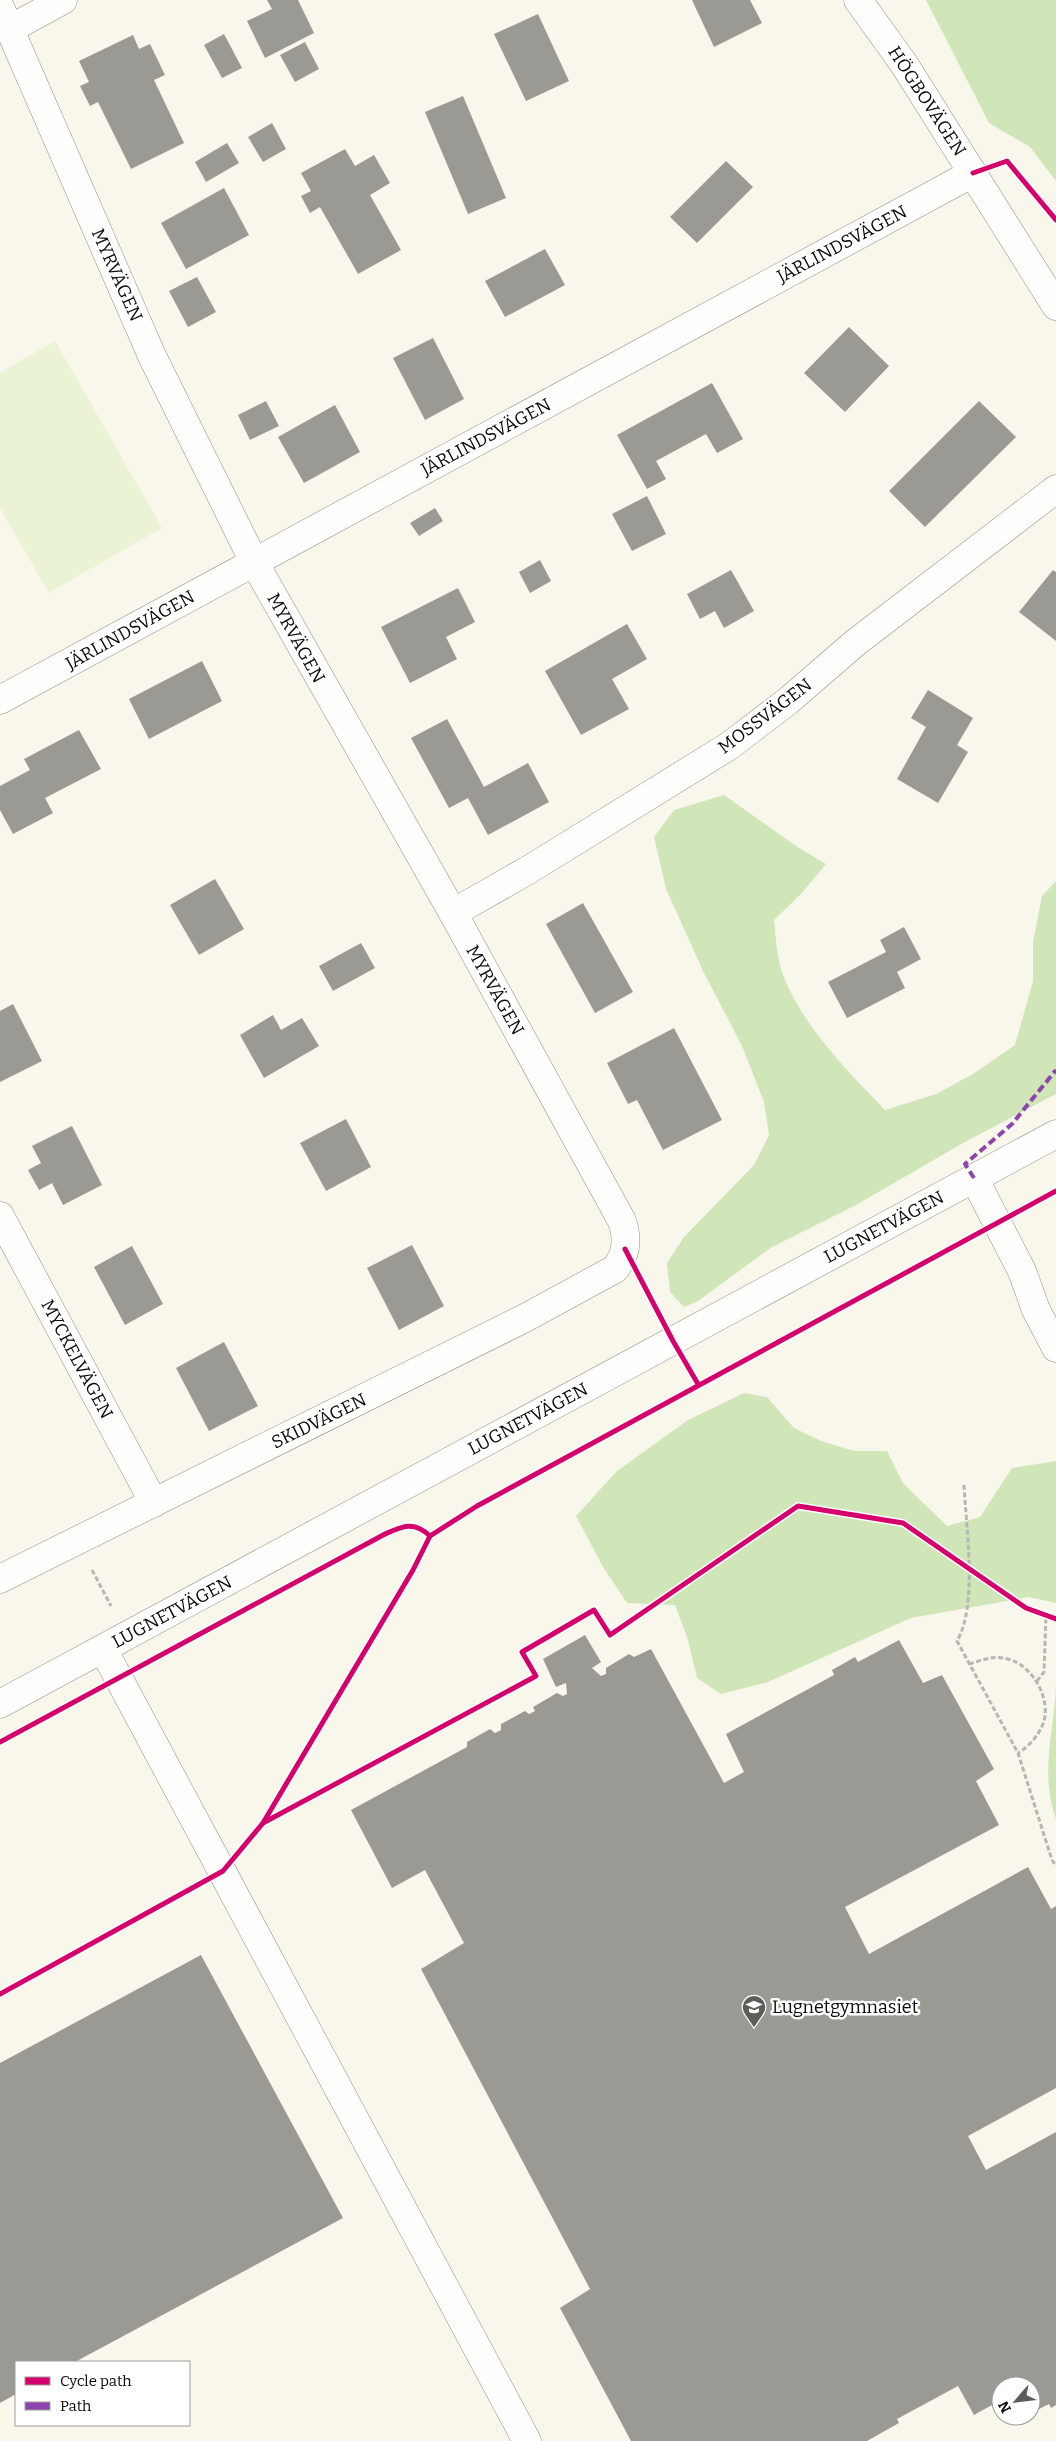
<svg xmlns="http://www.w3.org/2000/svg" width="1056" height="2441" font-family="Bitter,serif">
<rect width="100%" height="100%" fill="#f9f7ec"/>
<g fill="#d0e6b9">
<polygon points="926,0 1056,0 1056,181 1030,147 989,123"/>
<path d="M724,795L799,848L826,864L801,894L774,920C776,940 777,962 785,980C807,1031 847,1070 885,1110L936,1094L973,1074L1015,1045L1033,981V942L1042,896L1056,881V1094L963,1143L858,1204L772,1247L698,1301L684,1307L670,1292L667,1263L684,1237L754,1165L769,1135L764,1102L742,1046L703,971L666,889L654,837L674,810Z"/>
<polygon points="744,1393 767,1397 794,1428 821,1441 854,1451 887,1451 903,1483 947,1526 980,1517 1012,1468 1056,1461 1056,1603 1029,1597 911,1618 768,1682 721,1694 697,1678 688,1640 675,1605 627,1603 603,1567 576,1516 617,1471 688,1420"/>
<path d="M1056,1683V1819C1039,1771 1055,1731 1056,1683Z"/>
</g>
<polygon fill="#ebf3d5" points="55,341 162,528 49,593 0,508 0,373"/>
<g fill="#9b9993">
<polygon points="267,0 298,0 314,33 265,58 247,21 272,9"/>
<polygon points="692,0 750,0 762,23 714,47"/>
<polygon points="538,14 569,81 526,101 494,34"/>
<polygon points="224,34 242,68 222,78 204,45"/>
<polygon points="133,35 139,49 150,44 165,75 154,80 184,143 131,169 98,102 90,106 80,86 89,82 79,61"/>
<polygon points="305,42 319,69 295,82 280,55"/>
<polygon points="463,96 506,198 468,214 425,112"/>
<polygon points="272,123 286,149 263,162 248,137"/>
<polygon points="227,143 239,163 206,182 195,162"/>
<polygon points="345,149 355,166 374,155 390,183 370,195 401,250 358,274 320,207 310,213 301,196 311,191 301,173"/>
<polygon points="726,161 753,187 697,243 670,217"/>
<polygon points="224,188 249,235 186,269 161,223"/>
<polygon points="545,249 565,285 505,317 485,281"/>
<polygon points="197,277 216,312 188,327 169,291"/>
<polygon points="849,327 889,366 845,412 804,373"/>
<polygon points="433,338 464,399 425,420 393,358"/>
<polygon points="712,383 743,439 717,453 706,434 656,461 666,479 647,489 617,435"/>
<polygon points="266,401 279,426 250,440 238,415"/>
<polygon points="979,401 1016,437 925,527 889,491"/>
<polygon points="335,405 360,452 304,483 278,437"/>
<polygon points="647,496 666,534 632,551 612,514"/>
<polygon points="435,508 443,521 419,536 410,523"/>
<polygon points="540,560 551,581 530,593 519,572"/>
<polygon points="731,570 754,611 724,628 715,611 700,619 687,594"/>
<polygon points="1053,570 1056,572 1056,641 1019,612"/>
<polygon points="458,588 475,622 446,637 457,659 410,683 381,627"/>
<polygon points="627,624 647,659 612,679 629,709 581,735 545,671"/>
<polygon points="202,661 222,701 149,739 129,699"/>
<polygon points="928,690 973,718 957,745 968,752 938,803 897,779 926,727 911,718"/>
<polygon points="447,719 484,787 528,763 549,802 488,835 468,798 449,808 411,738"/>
<polygon points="79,730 101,769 45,798 53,813 13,834 0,810 0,786 30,770 24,759"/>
<polygon points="215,879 244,929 199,955 170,905"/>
<polygon points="583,903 633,992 595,1013 546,924"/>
<polygon points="904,927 921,959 897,972 905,988 847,1018 828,982 886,952 880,940"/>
<polygon points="361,943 375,968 333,991 319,966"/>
<polygon points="13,1004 42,1061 0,1082 0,1011"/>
<polygon points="273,1015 281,1030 302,1018 319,1046 264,1078 240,1035"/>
<polygon points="674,1028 722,1120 663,1150 637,1100 628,1104 607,1063"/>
<polygon points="346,1119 371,1167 326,1191 300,1143"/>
<polygon points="72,1126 102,1185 63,1205 52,1183 39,1190 28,1170 41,1163 32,1146"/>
<polygon points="412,1245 444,1306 399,1330 367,1268"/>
<polygon points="132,1246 163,1304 125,1325 94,1267"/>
<polygon points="224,1342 258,1406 209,1431 176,1368"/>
<polygon points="585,1635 601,1662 592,1668 601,1676 606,1674 606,1668 629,1654 634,1657 651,1649 724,1783 744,1772 726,1734 834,1675 832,1670 855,1657 858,1662 899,1640 923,1683 942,1675 994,1769 976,1781 999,1825 845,1907 869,1954 1028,1867 1051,1909 1056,1906 1056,2088 968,2136 986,2170 1056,2132 1056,2405 1051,2408 1049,2404 1031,2413 1031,2386 1001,2386 1001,2400 974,2415 958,2386 897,2419 899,2423 867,2441 631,2441 560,2308 590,2289 421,1969 464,1943 425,1870 392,1888 351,1810 467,1747 467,1742 490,1729 495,1733 501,1730 501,1724 525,1711 529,1714 535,1711 533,1707 557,1693 563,1696 567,1694 566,1683 556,1687 543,1659"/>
<polygon points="201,1955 343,2218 75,2362 16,2362 16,2394 0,2403 0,2063"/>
</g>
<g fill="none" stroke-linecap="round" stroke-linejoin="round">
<g stroke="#91908b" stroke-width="29">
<g id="minor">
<polyline points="858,0 904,64 1056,306"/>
<path d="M0,7L152,356L254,562L453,913L622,1221C628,1239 627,1254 615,1269L525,1318L0,1579"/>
<polyline points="10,29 63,0"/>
<polyline points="0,700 973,173"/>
<polyline points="453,913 530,869 729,746 788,701 855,643 1056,489"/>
<polyline points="974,1178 1022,1271 1036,1310 1056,1348"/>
<polyline points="0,1216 154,1503"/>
<polyline points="103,1649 527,2441"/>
<polyline points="0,1704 1056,1134"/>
</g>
</g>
<g stroke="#b6b6b4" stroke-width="3" stroke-dasharray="5 2.5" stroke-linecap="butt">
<path d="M964,1485C966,1527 978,1605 957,1641L1018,1753L1052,1860L1056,1866"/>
<polyline points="92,1570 111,1606"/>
<path d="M969,1664C980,1661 991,1656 1003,1658C1028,1661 1048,1691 1045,1716C1043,1731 1030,1746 1018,1753"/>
<polyline points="1037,1681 1044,1672 1046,1615"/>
</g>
<use href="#minor" stroke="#fefefc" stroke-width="28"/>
<polyline stroke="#8e44ad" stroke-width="4" stroke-dasharray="8 4" stroke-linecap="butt" points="974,1178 965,1164 1012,1124 1056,1070"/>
<g stroke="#fff" stroke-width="8">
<g id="cycleway">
<polyline points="973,173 1007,161 1056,220"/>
<polyline points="625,1249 673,1341 698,1384"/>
<path d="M0,1742L385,1534C403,1526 414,1521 430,1536"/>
<polyline points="263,1823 536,1676 522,1652 594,1610 610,1635 798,1506 903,1523 1026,1608 1056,1619"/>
<polyline points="0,1994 223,1871 263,1823 413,1570 430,1536 477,1506 1056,1191"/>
</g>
</g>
<use href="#cycleway" stroke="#d6006c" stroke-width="5"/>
</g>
<defs>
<g id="school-pin" transform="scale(1.25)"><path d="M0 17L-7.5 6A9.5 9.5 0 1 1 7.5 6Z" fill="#5d5c58" stroke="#fff"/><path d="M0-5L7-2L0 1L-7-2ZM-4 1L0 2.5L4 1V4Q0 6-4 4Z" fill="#fff"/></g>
</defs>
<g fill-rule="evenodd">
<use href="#school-pin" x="754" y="2007"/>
</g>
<g text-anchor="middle" stroke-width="5" stroke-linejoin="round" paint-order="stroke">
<g font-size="18" fill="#090909" stroke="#fff">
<text transform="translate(927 101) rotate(57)" y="6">HÖGBOVÄGEN</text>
<text transform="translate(842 244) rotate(-28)" y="6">JÄRLINDSVÄGEN</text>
<text transform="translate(117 275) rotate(66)" y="6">MYRVÄGEN</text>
<text transform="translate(486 437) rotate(-28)" y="6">JÄRLINDSVÄGEN</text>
<text transform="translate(130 630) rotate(-29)" y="6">JÄRLINDSVÄGEN</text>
<text transform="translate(296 638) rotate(61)" y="6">MYRVÄGEN</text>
<text transform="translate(765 716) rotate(-37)" y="6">MOSSVÄGEN</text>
<text transform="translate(495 990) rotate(61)" y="6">MYRVÄGEN</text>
<text transform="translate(884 1227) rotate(-28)" y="6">LUGNETVÄGEN</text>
<text transform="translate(77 1359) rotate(62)" y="6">MYCKELVÄGEN</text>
<text transform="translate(528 1419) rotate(-28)" y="6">LUGNETVÄGEN</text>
<text transform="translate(319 1421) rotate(-26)" y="6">SKIDVÄGEN</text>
<text transform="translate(172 1612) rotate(-28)" y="6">LUGNETVÄGEN</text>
</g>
<g font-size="18" fill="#090909" stroke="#fff" text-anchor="start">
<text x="772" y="2013">Lugnetgymnasiet</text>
</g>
</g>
<rect x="15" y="2361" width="175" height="65" fill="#ffffff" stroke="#9d9d9d"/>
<rect x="25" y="2377" width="25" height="8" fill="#d6006c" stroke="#9d9d9d"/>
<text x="60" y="2386" font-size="15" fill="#090909">Cycle path</text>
<rect x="25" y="2402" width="25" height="8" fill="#8e44ad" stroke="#9d9d9d"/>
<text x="60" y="2411" font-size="15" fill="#090909">Path</text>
<g transform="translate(1016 2401) rotate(242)"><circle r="24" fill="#ffffff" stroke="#9d9d9d"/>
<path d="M0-4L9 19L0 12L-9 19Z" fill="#5d5c58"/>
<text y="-8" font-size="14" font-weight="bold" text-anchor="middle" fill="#090909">N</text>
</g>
</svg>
